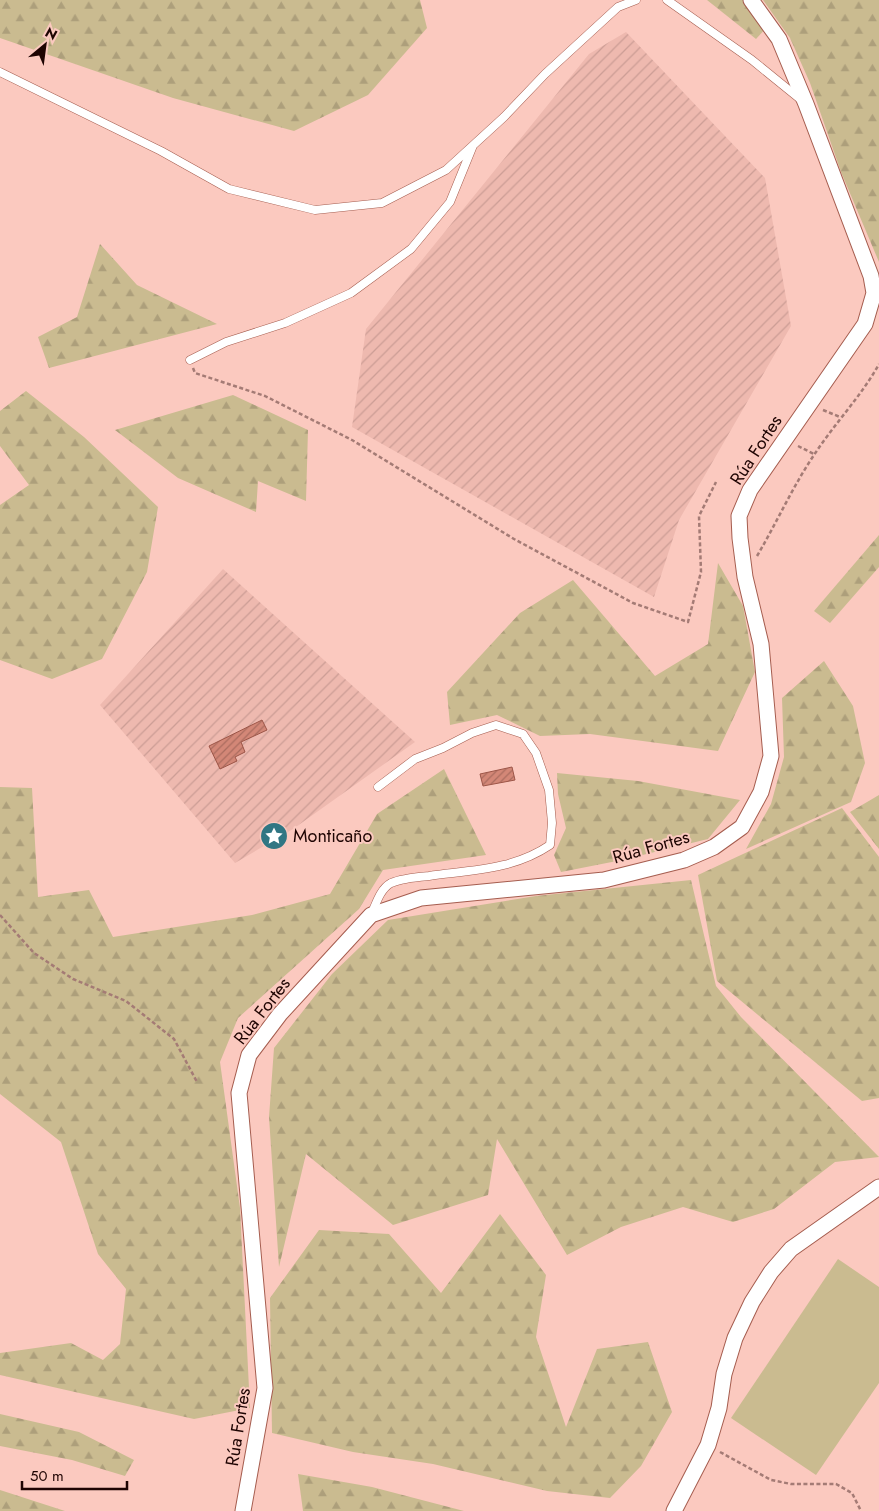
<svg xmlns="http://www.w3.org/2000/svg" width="879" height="1511" font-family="Jost,sans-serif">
<defs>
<pattern id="industrial-furrows" width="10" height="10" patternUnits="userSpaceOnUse" patternTransform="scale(1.25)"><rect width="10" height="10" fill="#eeb9af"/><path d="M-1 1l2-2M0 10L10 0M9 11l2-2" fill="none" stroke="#cc9d95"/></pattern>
<pattern id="forest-firs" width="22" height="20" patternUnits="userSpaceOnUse" patternTransform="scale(1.25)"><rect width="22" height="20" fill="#cabb90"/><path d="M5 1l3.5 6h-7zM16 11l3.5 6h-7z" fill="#ad9f7b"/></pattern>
<pattern id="building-hatch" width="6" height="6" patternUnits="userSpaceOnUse" patternTransform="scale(1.25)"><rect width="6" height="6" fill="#d38777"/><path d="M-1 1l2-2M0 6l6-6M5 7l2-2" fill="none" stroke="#ab6c5f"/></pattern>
</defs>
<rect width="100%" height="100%" fill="#fbc9bf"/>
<g fill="url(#industrial-furrows)">
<polygon points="626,32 765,178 791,326 679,520 654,597 352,427 366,329 589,54"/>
<polygon points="223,569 415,742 293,829 235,863 100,705"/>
</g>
<g fill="url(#forest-firs)">
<polygon points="0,0 420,0 427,28 368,95 294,131 173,98 0,38"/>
<polygon points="707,0 744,0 767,27 756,39"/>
<polygon points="763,0 879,0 879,262 841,172 810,83 790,38"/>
<polygon points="100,244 137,285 217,324 49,368 38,337 77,317"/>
<polygon points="26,391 84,437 158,507 147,572 102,659 52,679 0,660 0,505 29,485 0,446 0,411"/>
<polygon points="233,395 308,430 306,501 258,481 256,512 178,478 115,430"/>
<polygon points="879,535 879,567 830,623 814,611"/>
<polygon points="718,563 743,606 755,672 718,751 590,734 540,736 497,715 450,725 447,692 520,613 573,580 655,676 708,644"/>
<polygon points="824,661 853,706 865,763 851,802 746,849 771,804 784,757 782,698"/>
<polygon points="444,769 486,855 383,870 359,909 238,1018 220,1062 240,1208 250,1408 194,1419 0,1375 0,1353 71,1343 103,1360 120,1344 126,1289 98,1254 61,1142 0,1094 0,787 32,788 38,897 89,890 113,937 252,915 330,894 377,814"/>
<polygon points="557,773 638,781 740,800 708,839 622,860 561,872 554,855 566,828 558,794"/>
<polygon points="879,795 879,849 850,812"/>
<polygon points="842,808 879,857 879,1098 862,1101 717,981 698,875"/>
<polygon points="691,880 716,986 741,1017 879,1157 835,1162 774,1209 733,1222 683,1207 621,1227 567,1255 497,1139 488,1195 393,1225 306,1154 279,1267 269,1117 274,1048 332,974 388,920 536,896"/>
<polygon points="500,1214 546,1275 536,1337 566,1427 597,1349 648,1342 672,1412 641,1466 610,1498 547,1491 433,1464 353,1452 272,1433 270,1298 319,1230 389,1234 441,1293"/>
<polygon points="0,1414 79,1432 134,1460 125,1476 72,1460 0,1446"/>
<polygon points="298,1474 372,1487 464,1511 303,1511"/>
<polygon points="0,1490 65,1511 0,1511"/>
</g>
<polygon fill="#cabb90" points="838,1259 879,1287 879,1383 816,1475 731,1418"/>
<g fill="url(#building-hatch)" stroke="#9c5547">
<polygon points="262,720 267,730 241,742 245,752 235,757 237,761 220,769 209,746"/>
<polygon points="512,767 515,780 483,786 480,774"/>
</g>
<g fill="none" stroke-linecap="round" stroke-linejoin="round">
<g stroke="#a55d4f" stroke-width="9">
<g id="lane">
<polyline points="667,0 752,60 800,99"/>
<polyline points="0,72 161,151 229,189 315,210 382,203 446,170 504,117 545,74 618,7 636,0"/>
<polyline points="190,360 226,342 285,323 351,293 411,249 450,202 472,148"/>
<path d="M371,915C376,904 380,889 391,883C402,878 417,877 429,876C472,870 513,870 550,845L552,823L549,790L536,753L523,734L496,725L472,733L443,748L415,759L378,787"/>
</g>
</g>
<g stroke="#a55d4f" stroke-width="17">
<g id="street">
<polyline points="243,1511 265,1388 239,1093 249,1055 280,1014 371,915 421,898 604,880 684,860 714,847 742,827 761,792 771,756 761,644 745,577 740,538 739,516 750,490 865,324 874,293 871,276 806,104 779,39 751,0"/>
<polyline points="674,1511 708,1445 719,1408 724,1374 735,1338 752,1302 771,1272 791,1249 879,1187"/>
</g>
</g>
<g stroke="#a47b75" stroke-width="2.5" stroke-dasharray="4 2.5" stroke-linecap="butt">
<polyline points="193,368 195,373 265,396 352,440 514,539 633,603 688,622 701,572 699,516 716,482"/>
<polyline points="823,410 840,417"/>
<polyline points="798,446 814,454"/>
<path d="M757,556C777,522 794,484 816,452C836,422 862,395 879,364"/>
<polyline points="0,915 34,953 73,979 126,1001 174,1039 197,1082"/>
<polyline points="720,1452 771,1480 791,1484 836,1484 852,1493 861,1511"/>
</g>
<use href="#lane" stroke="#fff" stroke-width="8"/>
<use href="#street" stroke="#fff" stroke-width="15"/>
</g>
<defs>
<g id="sight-disc" transform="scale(1.4375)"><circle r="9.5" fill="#307683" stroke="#fbc9bf"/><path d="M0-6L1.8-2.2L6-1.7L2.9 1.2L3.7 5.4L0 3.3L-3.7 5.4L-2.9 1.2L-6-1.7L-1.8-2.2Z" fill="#fff"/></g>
</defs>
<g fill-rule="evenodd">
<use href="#sight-disc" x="274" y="836"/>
</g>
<g text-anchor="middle" stroke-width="4" stroke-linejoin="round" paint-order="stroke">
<g font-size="18" fill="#1e0402" stroke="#fbc9bf">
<text transform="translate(756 450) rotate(-57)" y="6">Rúa Fortes</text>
<text transform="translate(651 847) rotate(-16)" y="6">Rúa Fortes</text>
<text transform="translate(262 1011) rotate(-52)" y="6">Rúa Fortes</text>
<text transform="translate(238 1427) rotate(-81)" y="6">Rúa Fortes</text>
</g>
<g font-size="18" fill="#1e0402" stroke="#fbc9bf" text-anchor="start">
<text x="293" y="842">Monticaño</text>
</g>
</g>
<g transform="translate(45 45) rotate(29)" stroke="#fbc9bf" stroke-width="4" paint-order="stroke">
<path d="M0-4L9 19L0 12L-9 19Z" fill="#1e0402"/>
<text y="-8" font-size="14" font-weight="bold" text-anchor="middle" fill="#1e0402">N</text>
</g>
<path d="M22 1481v8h105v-8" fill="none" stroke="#1e0402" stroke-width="2.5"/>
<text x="30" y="1481" font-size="15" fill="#1e0402" stroke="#fbc9bf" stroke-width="4" paint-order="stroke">50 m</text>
</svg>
